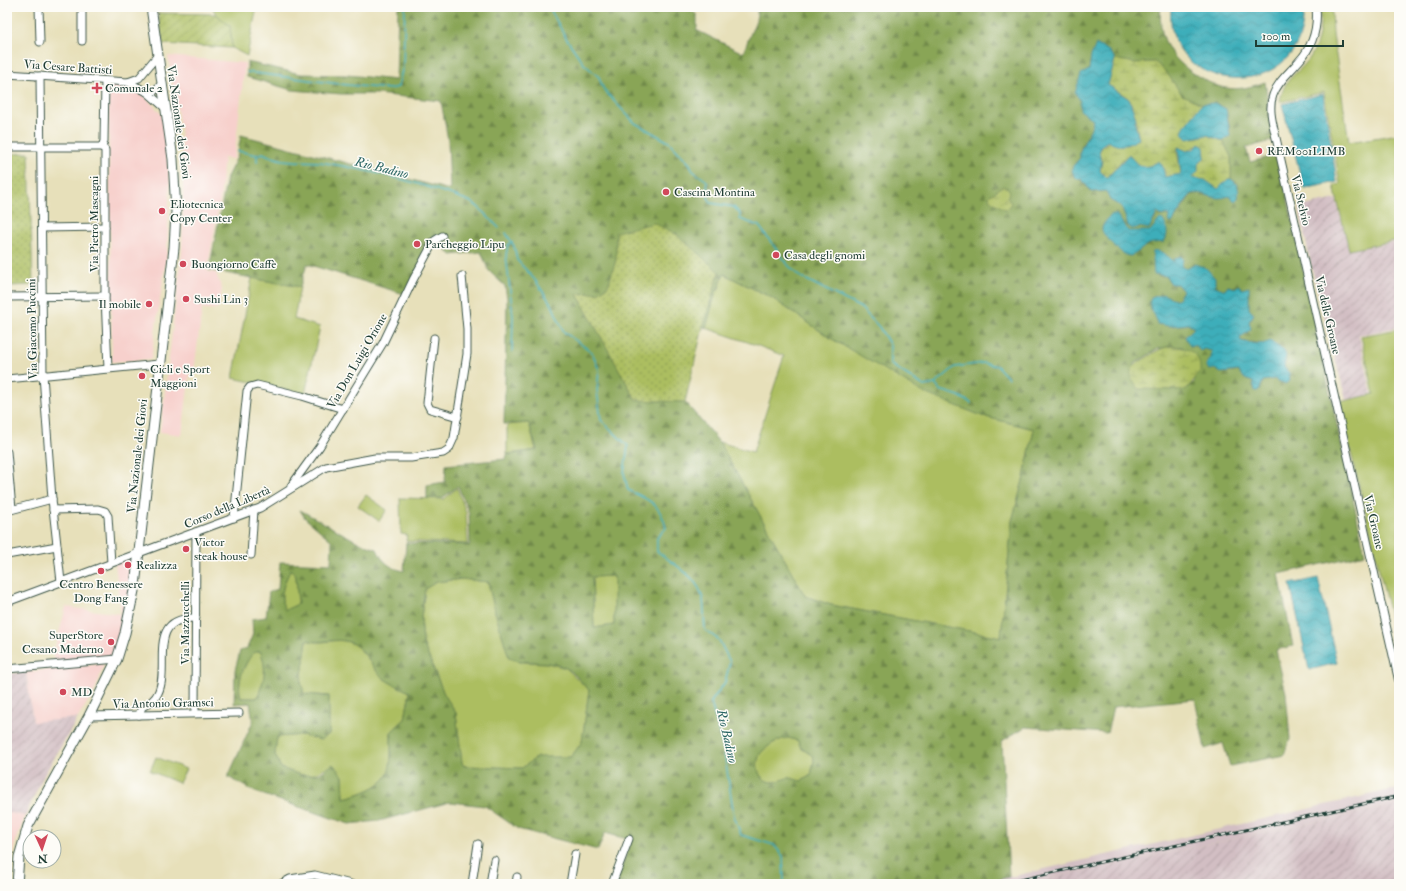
<svg xmlns="http://www.w3.org/2000/svg" width="1406" height="891" font-family="'IM FELL Double Pica',serif">
<defs>
<pattern id="industrial-furrows" width="10" height="10" patternUnits="userSpaceOnUse"><rect width="10" height="10" fill="#d2bec3"/><path d="M-1 1l2-2M0 10L10 0M9 11l2-2" fill="none" stroke="#aa9c9f"/></pattern>
<pattern id="forest-firs" width="22" height="20" patternUnits="userSpaceOnUse"><rect width="22" height="20" fill="#89a557"/><path d="M5 1l3.5 6h-7zM16 11l3.5 6h-7z" fill="#6f8849"/></pattern>
<pattern id="wetland-marsh" width="20" height="14" patternUnits="userSpaceOnUse"><rect width="20" height="14" fill="#acbe61"/><path d="M1 5h8M5 5V1M11 12h8M15 12V8" fill="none" stroke="#8b9c51"/></pattern>
<pattern id="park-dots" width="8" height="8" patternUnits="userSpaceOnUse"><rect width="8" height="8" fill="#acbe61"/><path d="M2 2h.1M6 6h.1" fill="none" stroke="#8b9c51" stroke-width="1.8" stroke-linecap="round"/></pattern>
<pattern id="garden-furrows" width="10" height="10" patternUnits="userSpaceOnUse"><rect width="10" height="10" fill="#acbe61"/><path d="M-1 1l2-2M0 10L10 0M9 11l2-2" fill="none" stroke="#8b9c51"/></pattern>
<pattern id="water-waves" width="16" height="10" patternUnits="userSpaceOnUse"><rect width="16" height="10" fill="#3eaeba"/><path d="M0 5q4-4 8 0t8 0" fill="none" stroke="#338f98"/></pattern>
</defs>
<rect width="100%" height="100%" fill="#fdfcf7"/>
<filter id="ink" filterUnits="userSpaceOnUse"><feTurbulence type="fractalNoise" baseFrequency=".025" numOctaves="2"/><feDisplacementMap in="SourceGraphic" scale="8" xChannelSelector="R" yChannelSelector="G"/><feConvolveMatrix kernelMatrix="1 2 1 2 8 2 1 2 1" color-interpolation-filters="sRGB"/></filter>
<filter id="wash" filterUnits="userSpaceOnUse"><feTurbulence type="fractalNoise" baseFrequency=".012" numOctaves="4" result="noise"/><feDisplacementMap in="SourceGraphic" scale="16" xChannelSelector="R" yChannelSelector="G"/><feGaussianBlur stdDeviation="0.9" result="paint"/><feColorMatrix in="noise" values="0 0 0 0 0 0 0 0 0 0 0 0 0 0 0 0 0 1.4 0 .05"/><feComposite in="paint" operator="in"/></filter>
<g filter="url(#wash)">
<rect width="100%" height="100%" fill="#e7e0ba"/>
<g fill="#f7d0cc">
<polygon points="168,56 245,63 234,159 224,158 220,200 207,271 216,273 222,289 218,309 202,309 194,372 190,372 182,435 160,432 182,251 183,217 183,165 180,127"/>
<polygon points="108,86 128,86 144,95 162,115 170,180 167,254 151,359 112,362"/>
<polygon points="139,553 117,659 54,664 53,655 66,607 121,614 115,562"/>
<polygon points="100,664 104,664 95,690 78,718 33,723 26,672"/>
<polygon points="7,812 25,816 14,847 9,873 9,881 7,881"/>
</g>
<g fill="url(#industrial-furrows)">
<polygon points="1336,199 1349,250 1399,241 1399,327 1359,335 1372,394 1346,400 1311,266 1299,207"/>
<polygon points="26,672 33,722 78,718 43,777 25,816 7,812 7,674"/>
<polygon points="1399,804 1399,884 1022,884"/>
</g>
<polygon fill="#d2bec3" points="1399,788 1399,804 1022,884 979,884"/>
<g fill="#acbe61" stroke="#667e4a">
<polygon points="212,7 257,7 247,56 232,48 230,26 216,14"/>
<path d="M1320,7H1332L1333,35L1349,142L1399,134V240L1349,250L1334,186L1340,184L1324,92L1280,102C1283,76 1300,74 1311,56C1320,41 1321,24 1320,7Z"/>
<polygon points="724,274 772,298 832,339 982,416 1034,429 1024,477 1012,521 1001,637 831,605 805,596 719,442 753,452 784,356 756,345 706,328 716,290 718,291"/>
<polygon points="252,278 300,287 294,319 320,327 305,394 233,378"/>
<polygon points="1399,329 1399,653 1339,402 1374,394 1361,336"/>
<polygon points="529,423 536,450 507,454 507,425"/>
<polygon points="457,488 466,512 468,544 406,541 407,535 401,534 400,498 444,499"/>
<polygon points="366,495 387,510 379,521 358,506"/>
<path d="M291,569L296,576L298,604L285,611C278,596 284,582 291,569Z"/>
<polygon points="615,576 614,625 594,628 592,577"/>
<polygon points="462,579 488,582 495,612 521,662 547,663 566,668 589,690 582,742 571,757 537,758 522,768 464,766 462,763 456,713 444,694 423,643 421,617 425,589 436,582"/>
<path d="M307,640C321,646 335,637 349,642C362,647 370,663 378,673C385,682 400,687 410,692L405,719L391,732C391,744 392,758 390,770C386,786 358,795 344,798L343,776L324,768C312,780 295,774 281,768L275,755L277,737L303,735L321,740L329,734V696L304,694L301,682Z"/>
<path d="M260,651C268,668 264,681 257,698H241C236,682 244,665 253,652Z"/>
<path d="M789,738L798,741L801,748L813,756L814,761L811,775L802,781C797,781 794,778 790,778C784,778 780,782 774,782C759,783 754,766 760,754C766,746 780,738 789,738Z"/>
<polygon points="156,757 186,769 179,783 150,771"/>
</g>
<path fill="url(#forest-firs)" stroke="#547146" fill-rule="evenodd" d="M398,7H657L666,12L669,7H687L697,15V28L696,30L743,53L756,20L758,7H1070L1074,10L1077,7H1161C1157,42 1174,63 1203,79C1210,83 1218,87 1226,88C1239,90 1252,87 1265,82L1274,138L1271,141L1246,148L1250,162L1278,155L1365,554L1279,574L1293,646L1276,650L1286,693L1290,739L1284,755L1230,766L1223,743L1205,749L1195,699L1113,707L1107,733L1025,727L1002,741L1009,877L979,884H616L631,840L605,833L598,850L518,829L485,806L450,802L379,821L349,824L255,792L228,777L253,721L250,703L234,704L235,670L240,651L247,648L253,634L252,619L266,617L269,592L278,589L280,562L331,564L332,541L305,518L300,510L360,543L377,549C382,562 390,568 404,571L406,543L470,545L469,513L458,486L442,498H427V485L445,482L446,465L505,459L507,455L537,450L529,423L504,424L507,299L505,286L489,271L481,252L451,255L436,239L404,294L307,264L300,287L209,270L227,177L237,157L241,135L450,190L448,140L441,101L377,94H341L292,90L247,77V62L301,74L348,75L396,80ZM1109,51L1115,59L1135,63L1155,62L1167,73L1182,95L1202,104L1215,103L1226,109L1230,129L1223,141L1231,157V179L1236,182L1203,193L1191,195L1172,223C1169,213 1165,216 1156,213L1155,220L1146,227H1140L1126,219L1122,207L1110,200L1107,191L1096,192L1089,190L1085,182L1079,179L1073,166L1080,158V151L1092,126L1093,118L1091,116L1087,114L1080,105L1089,70L1091,56ZM616,232L719,272L703,326L706,328L716,291H717L724,274L772,298L832,339L924,393L982,416L1034,429L1024,477L1012,521L1001,637L831,605L805,596L719,442L685,402L636,400L577,294L598,293L608,286L616,260ZM1169,258L1181,264V266L1218,288L1225,290L1228,286L1242,289L1249,287V309L1254,314L1240,338L1241,341L1266,344L1286,358L1284,367L1289,373L1282,383L1274,379L1263,381L1259,391L1253,387V382L1245,379L1238,371C1226,375 1216,371 1208,362L1211,359L1212,351L1197,345L1194,328L1188,324C1174,328 1159,320 1150,309L1177,300L1183,291L1177,284H1171L1166,276L1153,266L1155,262ZM1172,346L1183,347L1195,381L1186,390L1138,389L1134,364L1157,349ZM291,569L296,576L298,604L285,610C278,597 284,582 291,569ZM614,576V625L594,628L592,577ZM462,579L488,582L495,612L509,658C527,665 549,659 566,668C574,672 582,683 589,690L582,742L571,757H537L522,768L464,766L462,763L456,713L444,694L423,643L421,617L425,589L436,582ZM307,640C321,645 335,637 349,642C362,646 370,663 378,673C385,682 400,687 410,692L405,719L391,732C391,744 392,758 389,770C386,786 358,795 344,798L343,776L333,764L319,774L301,775L281,768L275,755L277,737L303,735L321,740L329,734V696L304,694L301,682ZM260,651C268,668 264,681 257,698H241C236,682 244,665 253,653ZM789,738L798,741L801,748L813,756L814,761L811,775L802,781C797,781 792,777 787,778C782,779 779,782 774,782C759,783 754,766 760,754C766,746 780,738 789,738Z"/>
<g fill="url(#wetland-marsh)" stroke="#667e4a">
<path d="M1115,59L1135,63L1155,62L1167,73L1182,95L1202,104L1184,127L1188,139L1207,135L1223,141L1231,157V179H1228L1218,189L1205,180L1191,178L1196,146L1187,151L1178,147L1177,151L1181,174L1165,177L1162,165L1154,164C1147,171 1140,164 1133,161C1130,160 1126,160 1123,159L1107,178L1100,171L1102,161L1099,152C1107,136 1122,140 1139,139C1137,131 1133,104 1129,99C1126,96 1113,88 1108,85Z"/>
<polygon points="1003,186 1008,188 1010,192 1007,197 1011,203 1009,208 1004,209 990,200 989,196"/>
<path d="M1172,346C1189,348 1201,353 1200,372L1186,390L1138,389C1128,374 1127,369 1144,359C1156,352 1157,349 1172,346Z"/>
</g>
<g fill="url(#park-dots)" stroke="#667e4a">
<polygon points="29,153 33,285 7,286 7,154"/>
<polygon points="654,223 676,234 719,272 703,327 685,402 636,400 577,294 598,293 608,286 616,260 616,232"/>
</g>
<polygon fill="url(#garden-furrows)" stroke="#667e4a" points="158,13 216,14 230,26 232,48 163,44"/>
<g fill="url(#water-waves)" stroke="#2e7677">
<path d="M1171,7H1303C1310,104 1162,100 1171,7Z"/>
<path d="M1096,44L1109,51L1115,59L1108,85L1129,99L1136,118L1134,121L1139,139C1128,145 1119,149 1108,141L1103,144L1099,152L1102,161L1100,171L1107,178L1129,154C1138,168 1145,170 1159,161L1162,165L1165,177L1181,174L1178,147L1187,151L1194,149L1199,144L1204,147L1205,157L1198,164V171L1192,178L1205,180L1218,189L1228,179H1231C1239,184 1239,189 1238,198L1235,201L1229,196C1213,203 1202,189 1192,194C1186,198 1176,217 1172,223L1168,222L1169,216L1167,214L1162,216L1157,213L1149,229L1140,227L1132,229L1128,226L1122,207L1110,200L1106,191L1091,192L1082,179L1075,178L1072,170L1073,166L1080,158V151L1092,126L1093,119L1080,110V100L1075,93L1081,74L1089,70L1091,56Z"/>
<polygon points="1323,94 1337,182 1304,189 1282,104"/>
<polygon points="1215,103 1226,109 1230,136 1223,141 1207,135 1187,139 1182,134 1184,127 1202,104"/>
<path d="M1112,214L1117,215L1128,231H1150L1160,219L1163,220C1167,227 1169,235 1164,242C1159,243 1154,242 1149,244C1143,247 1137,254 1130,256C1124,257 1102,236 1102,229C1102,224 1109,218 1112,214Z"/>
<path d="M1155,250L1164,253L1174,262L1175,258L1181,256L1183,260L1181,266L1187,269L1195,264L1206,268L1215,278V286L1225,290L1228,286L1235,288L1239,285L1242,289L1249,287V309L1254,314L1249,321L1251,329L1240,338L1241,341C1249,343 1263,346 1270,341L1284,351L1286,355L1284,367L1289,373L1290,381L1286,384L1274,379L1263,381L1259,391H1255L1253,382L1245,379L1238,371L1221,373L1215,369L1209,370L1206,365L1211,358L1212,351L1204,349L1200,351L1196,345L1190,346L1185,337L1194,328L1188,324L1169,326L1157,324C1157,313 1146,309 1151,298L1163,294L1177,300L1183,291L1177,284H1171L1166,276L1154,274C1153,266 1154,261 1152,253Z"/>
<polygon points="1318,578 1337,663 1309,670 1290,584"/>
</g>
<g fill="none" stroke-linecap="round" stroke-linejoin="round">
<g stroke="#3eaeba" stroke-width="1.5">
<polyline points="549,7 566,38 584,64 599,77 603,88 612,99 635,123 669,142 690,164 693,171 707,181 708,197 711,203 734,207 740,214 740,219 759,226 788,265 799,276 861,308 879,327 890,345 890,364 924,386 935,384 955,367 983,363 997,366 1008,378"/>
<polyline points="247,72 348,85 390,89 398,87 403,66 405,7"/>
<polyline points="238,151 257,155"/>
<path d="M257,162V155L263,153C286,165 303,159 326,163C374,171 424,184 469,201L477,206L499,228"/>
<path d="M506,233L514,246L517,260L535,280L552,305L564,332L592,352L599,370L597,391L601,420L628,446L624,473L628,490C648,499 661,504 666,528L657,538V551C673,564 698,576 703,599C704,609 704,620 705,630L719,640L730,662L725,682L711,702L724,751L734,816L741,835L774,845L783,856L784,884"/>
<polyline points="511,242 508,245 506,255 513,317 512,352"/>
<polyline points="935,384 940,390 959,396 971,403"/>
</g>
</g>
</g>
<g filter="url(#ink)">
<g fill="none" stroke-linecap="round" stroke-linejoin="round">
<g stroke="#3d5548" stroke-width="9">
<g id="minor">
<polyline points="39,7 40,42"/>
<polyline points="82,7 82,41"/>
<path d="M1316,7C1318,27 1313,46 1299,61C1290,72 1278,81 1273,95C1267,110 1275,131 1278,147L1399,682"/>
<polyline points="7,74 128,82 147,92 165,108"/>
<polyline points="40,76 43,375 52,499 61,582"/>
<polyline points="105,81 104,141 102,147 105,150 105,296 108,369"/>
<polyline points="128,82 139,78 158,55"/>
<polyline points="147,92 154,91 161,85"/>
<polyline points="7,147 102,147"/>
<polyline points="42,228 105,227"/>
<polyline points="7,297 105,296"/>
<polyline points="434,338 427,403 430,409 458,417"/>
<polyline points="7,379 159,364"/>
<polyline points="7,452 12,509"/>
<polyline points="291,486 320,446 383,343 413,280 434,241 442,236"/>
<polyline points="53,510 98,509 105,511 108,516 111,563"/>
<polyline points="7,511 52,499"/>
<polyline points="234,518 247,391 250,387 257,385 302,396 343,409"/>
<polyline points="7,555 57,546"/>
<polyline points="251,555 254,510"/>
<polyline points="7,602 260,508 326,467 375,458 411,458 443,453 449,449 454,438 467,354 467,329 462,276"/>
<polyline points="7,669 117,659"/>
<polyline points="195,713 196,532"/>
<path d="M139,715L142,707C149,703 155,700 158,693C171,667 145,617 196,618"/>
<polyline points="89,716 239,713"/>
<polyline points="281,884 290,879 315,875 351,884"/>
<polyline points="472,884 478,844"/>
<polyline points="490,884 494,860"/>
<polyline points="516,884 517,877"/>
<polyline points="570,884 575,854"/>
<polyline points="612,884 629,839"/>
</g>
</g>
<g stroke="#3d5548" stroke-width="11">
<polyline id="major" points="17,884 19,857 28,826 89,716 117,659 125,633 135,586 174,248 176,212 173,159 151,7"/>
</g>
<use href="#minor" stroke="#fff" stroke-width="7"/>
<use href="#major" stroke="#fff" stroke-width="9"/>
<g stroke="#1f3d34" stroke-width="3">
<polyline id="rail" points="1002,884 1399,796"/>
</g>
<use href="#rail" stroke="#fdfcf7" stroke-width="1.5" stroke-dasharray="4.5" stroke-linecap="butt"/>
</g>
</g>
<g fill="#d1495b" stroke="#fdfcf7" stroke-width="1.5">
<path d="M95 82h4v4h4v4h-4v4h-4v-4h-4v-4h4z"/>
<circle cx="1259" cy="151" r="4"/>
<circle cx="666" cy="192" r="4"/>
<circle cx="162" cy="211" r="4"/>
<circle cx="417" cy="244" r="4"/>
<circle cx="776" cy="255" r="4"/>
<circle cx="183" cy="264" r="4"/>
<circle cx="186" cy="299" r="4"/>
<circle cx="149" cy="304" r="4"/>
<circle cx="142" cy="376" r="4"/>
<circle cx="186" cy="549" r="4"/>
<circle cx="128" cy="565" r="4"/>
<circle cx="101" cy="571" r="4"/>
<circle cx="111" cy="642" r="4"/>
<circle cx="63" cy="692" r="4"/>
</g>
<g text-anchor="middle" stroke-width="3" stroke-linejoin="round" paint-order="stroke">
<g font-size="12" fill="#1f3d34" stroke="#fdfcf7">
<text transform="translate(68 67) rotate(4)" y="4">Via Cesare Battisti</text>
<text transform="translate(179 122) rotate(82)" y="4">Via Nazionale dei Giovi</text>
<text transform="translate(1301 200) rotate(77)" y="4">Via Stelvio</text>
<text transform="translate(94 224) rotate(-90)" y="4">Via Pietro Mascagni</text>
<text transform="translate(1328 315) rotate(77)" y="4">Via delle Groane</text>
<text transform="translate(32 329) rotate(-91)" y="4">Via Giacomo Puccini</text>
<text transform="translate(357 361) rotate(-60)" y="4">Via Don Luigi Orione</text>
<text transform="translate(137 456) rotate(-84)" y="4">Via Nazionale dei Giovi</text>
<text transform="translate(227 507) rotate(-23)" y="4">Corso della Libertà</text>
<text transform="translate(1374 522) rotate(77)" y="4">Via Groane</text>
<text transform="translate(185 623) rotate(-90)" y="4">Via Mazzucchelli</text>
<text transform="translate(163 703) rotate(-1)" y="4">Via Antonio Gramsci</text>
</g>
<g font-size="12" fill="#1f3d34" stroke="#fdfcf7" text-anchor="start">
<text x="105" y="92">Comunale 2</text>
<text x="1267" y="155">REM001LIMB</text>
<text x="674" y="196">Cascina Montina</text>
<text x="170" y="208">Eliotecnica<tspan x="170" dy="14">Copy Center</tspan></text>
<text x="425" y="248">Parcheggio Lipu</text>
<text x="784" y="259">Casa degli gnomi</text>
<text x="191" y="268">Buongiorno Caffè</text>
<text x="194" y="303">Sushi Lin 3</text>
<text x="141" y="308" text-anchor="end">Il mobile</text>
<text x="150" y="373">Cicli e Sport<tspan x="150" dy="14">Maggioni</tspan></text>
<text x="194" y="546">Victor<tspan x="194" dy="14">steak house</tspan></text>
<text x="136" y="569">Realizza</text>
<text x="101" y="588" text-anchor="middle">Centro Benessere<tspan x="101" dy="14">Dong Fang</tspan></text>
<text x="103" y="639" text-anchor="end">SuperStore<tspan x="103" dy="14">Cesano Maderno</tspan></text>
<text x="71" y="696">MD</text>
</g>
<g font-size="13" font-style="italic" fill="#2a6563" stroke="#fdfcf7">
<text transform="translate(382 167) rotate(14)" y="5">Rio Badino</text>
<text transform="translate(728 736) rotate(77)" y="5">Rio Badino</text>
</g>
</g>
<rect width="1406" height="891" fill="none" stroke="#fdfcf7" stroke-width="24"/>
<g transform="translate(42 849) rotate(177)"><circle r="19" fill="#fdfcf7" stroke="#a4b0a9"/>
<path d="M0-3L7 15L0 10L-7 15Z" fill="#d1495b"/>
<text y="-6" font-size="11" font-weight="bold" text-anchor="middle" fill="#1f3d34">N</text>
</g>
<path d="M1256 40v6h87v-6" fill="none" stroke="#1f3d34" stroke-width="2"/>
<text x="1262" y="40" font-size="12" fill="#1f3d34" stroke="#fdfcf7" stroke-width="3" paint-order="stroke">100 m</text>
</svg>
